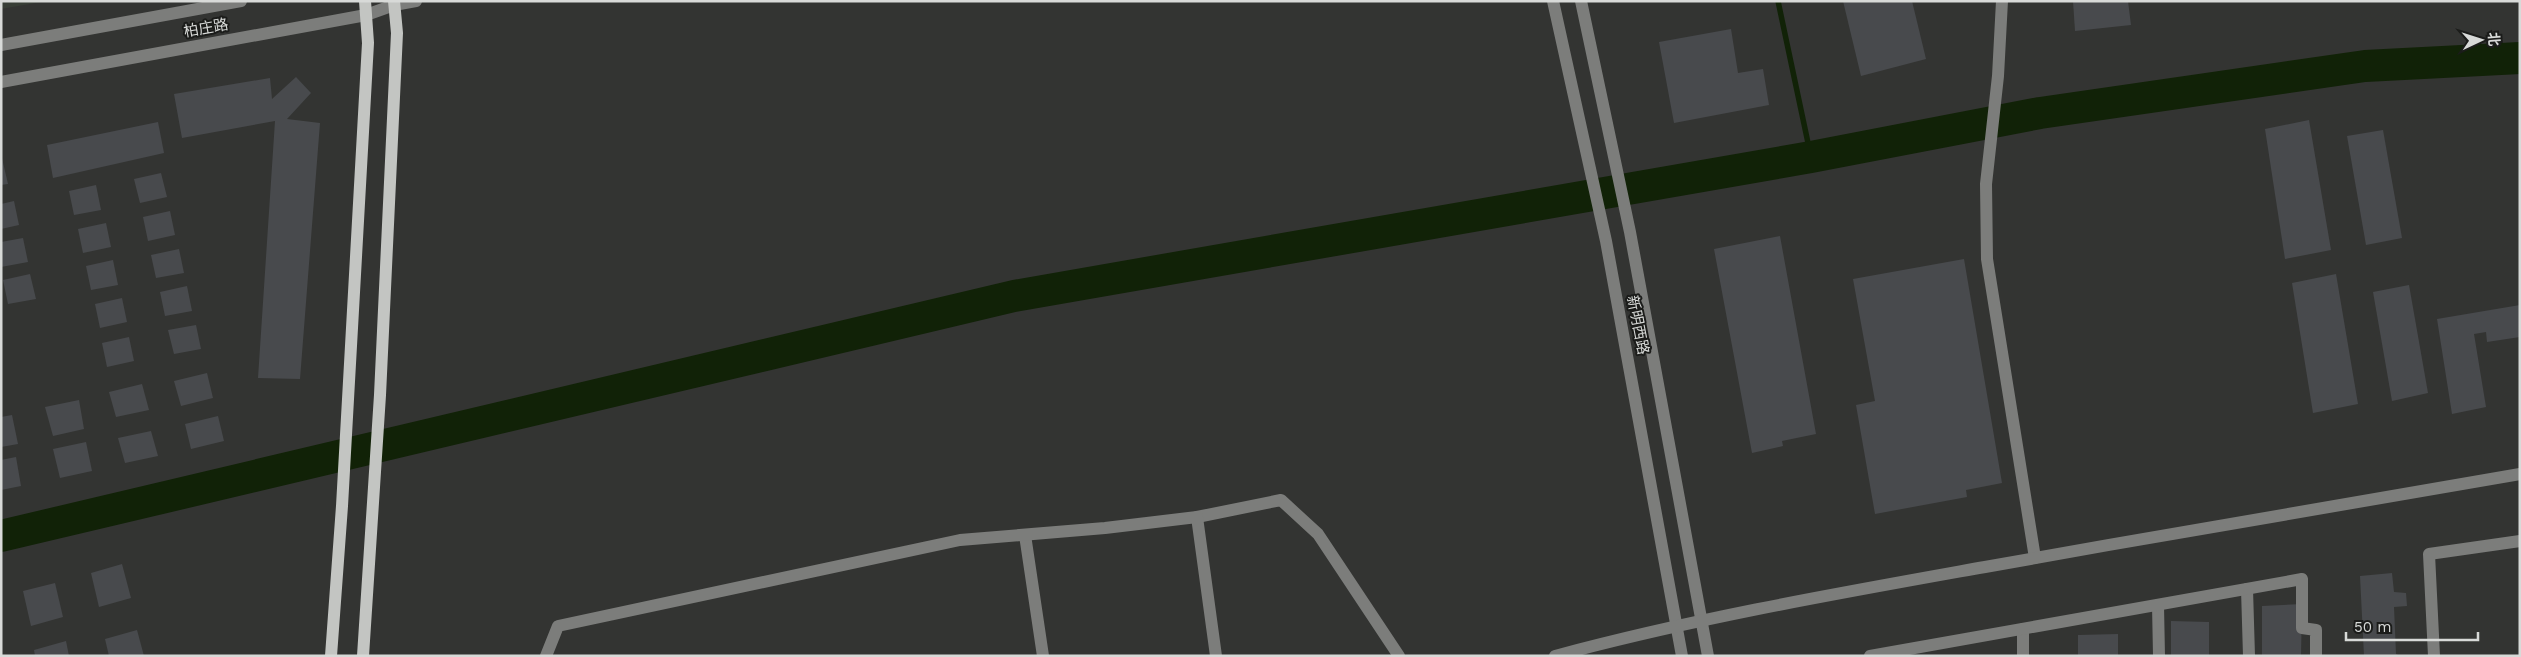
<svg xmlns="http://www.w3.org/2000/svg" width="2521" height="657" font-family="'Work Sans','Noto Sans SC',sans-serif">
<rect width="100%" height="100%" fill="#333432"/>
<polygon fill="#383e36" points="1,1 47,1 1,9"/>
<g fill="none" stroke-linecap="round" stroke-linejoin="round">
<polyline stroke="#112207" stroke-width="5.5" points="1778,1 1811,157"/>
<polyline stroke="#112207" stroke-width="32" points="1,536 1014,296 1811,157 2040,113 2365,66 2520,58"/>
</g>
<g fill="#484a4d">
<polygon points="1843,1 1912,1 1926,59 1861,76"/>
<polygon points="2073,1 2128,1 2131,25 2075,31"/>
<polygon points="1731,29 1738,73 1763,69 1769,105 1674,123 1659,42"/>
<polygon points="296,77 311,93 287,119 320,123 300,379 258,378 275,121 182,138 174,94 270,78 272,99"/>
<polygon points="2309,120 2331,250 2285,259 2265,129"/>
<polygon points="158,122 164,153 53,178 47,145"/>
<polygon points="2383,130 2402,238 2366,245 2347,136"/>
<polygon points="1,154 8,184 1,185"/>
<polygon points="161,173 167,197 140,203 134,179"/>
<polygon points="96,185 101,210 74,215 69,191"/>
<polygon points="14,201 19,225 1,229 1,204"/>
<polygon points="170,211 175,235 148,241 143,217"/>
<polygon points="106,223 111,247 83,253 78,229"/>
<polygon points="1780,236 1816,434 1782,441 1783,446 1752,453 1714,249"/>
<polygon points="23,238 28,262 1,267 1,242"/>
<polygon points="179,249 184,273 156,278 151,255"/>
<polygon points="1964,259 2002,483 1966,490 1967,497 1875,514 1856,405 1875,401 1853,279"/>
<polygon points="113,260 118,285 91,290 86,266"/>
<polygon points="30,274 36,299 8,304 3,280"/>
<polygon points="2336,274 2358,404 2313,413 2292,283"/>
<polygon points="2409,285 2428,393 2392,401 2373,292"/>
<polygon points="187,286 192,311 165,316 160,292"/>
<polygon points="122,298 127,322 100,328 95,304"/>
<polygon points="2520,305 2520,337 2487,342 2486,332 2474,334 2486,407 2452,414 2437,319"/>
<polygon points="196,325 201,349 174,354 168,330"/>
<polygon points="129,337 134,361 107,367 102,343"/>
<polygon points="207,373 213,398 181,406 174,381"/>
<polygon points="142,384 149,410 116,417 109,392"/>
<polygon points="79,400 84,429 53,436 45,407"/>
<polygon points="12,415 18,444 1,447 1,417"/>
<polygon points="218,416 224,441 191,449 185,424"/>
<polygon points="151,431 158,456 125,463 118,438"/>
<polygon points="86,442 92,471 60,478 53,449"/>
<polygon points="16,457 21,486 1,490 1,460"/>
<polygon points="122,564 131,598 99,607 91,573"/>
<polygon points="2392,573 2394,592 2406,593 2407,606 2394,607 2396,654 2400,656 2364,656 2360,576"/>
<polygon points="55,583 63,617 31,626 23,591"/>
<polygon points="2302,604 2301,656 2262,656 2262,606"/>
<polygon points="2171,621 2209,622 2209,656 2171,656"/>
<polygon points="137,630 144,656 109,656 105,639"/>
<polygon points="2118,634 2118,656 2078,656 2078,635"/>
<polygon points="66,641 69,656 35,656 34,650"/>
</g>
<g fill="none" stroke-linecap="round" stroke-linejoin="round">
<g stroke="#7c7d7b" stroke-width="12">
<polyline points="1553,1 1606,241 1682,656"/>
<polyline points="1581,1 1630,232 1708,656"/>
<polyline points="2002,1 1998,76 1986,184 1987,259 2035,558"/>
<polyline points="1,45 241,1"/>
<polyline points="1,82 366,15 394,5 416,1"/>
<polyline points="1197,517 1281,500 1318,534 1399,656"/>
<polyline points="1025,535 1043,656"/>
<polyline points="2247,589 2249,656"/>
<polyline points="2158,605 2159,656"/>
<polyline points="2023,629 2023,656"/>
<polyline points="546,656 558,626 960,540 1105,528 1197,517 1216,656"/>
<path d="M1555,656C1696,618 1840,593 1985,567C2163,535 2341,505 2520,474"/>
<polyline points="1870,656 2302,579 2302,628 2316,630 2316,656"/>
<polyline points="2434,656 2429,554 2520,541"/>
</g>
<g stroke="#c3c5c2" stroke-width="12">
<polyline points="331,656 342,506 368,43 365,1"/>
<polyline points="363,656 380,395 397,33 394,1"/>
</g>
</g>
<g text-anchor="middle" stroke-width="4" stroke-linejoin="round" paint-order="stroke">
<g font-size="15" fill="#d8dad8" stroke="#1b1c1a">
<text transform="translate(206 28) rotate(-10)" y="5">柏庄路</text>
<text transform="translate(1638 325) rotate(79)" y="5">新明西路</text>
</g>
</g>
<rect width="2521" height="657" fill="none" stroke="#d8dad8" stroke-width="5"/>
<g transform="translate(2481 40) rotate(86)" stroke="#1b1c1a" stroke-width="4" paint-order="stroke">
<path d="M0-4L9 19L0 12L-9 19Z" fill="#d8dad8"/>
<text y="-8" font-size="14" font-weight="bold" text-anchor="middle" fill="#d8dad8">北</text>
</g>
<path d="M2346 632v8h132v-8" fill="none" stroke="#d8dad8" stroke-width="2.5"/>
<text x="2354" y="632" font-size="15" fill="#d8dad8" stroke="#1b1c1a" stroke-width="4" paint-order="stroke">50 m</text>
</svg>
